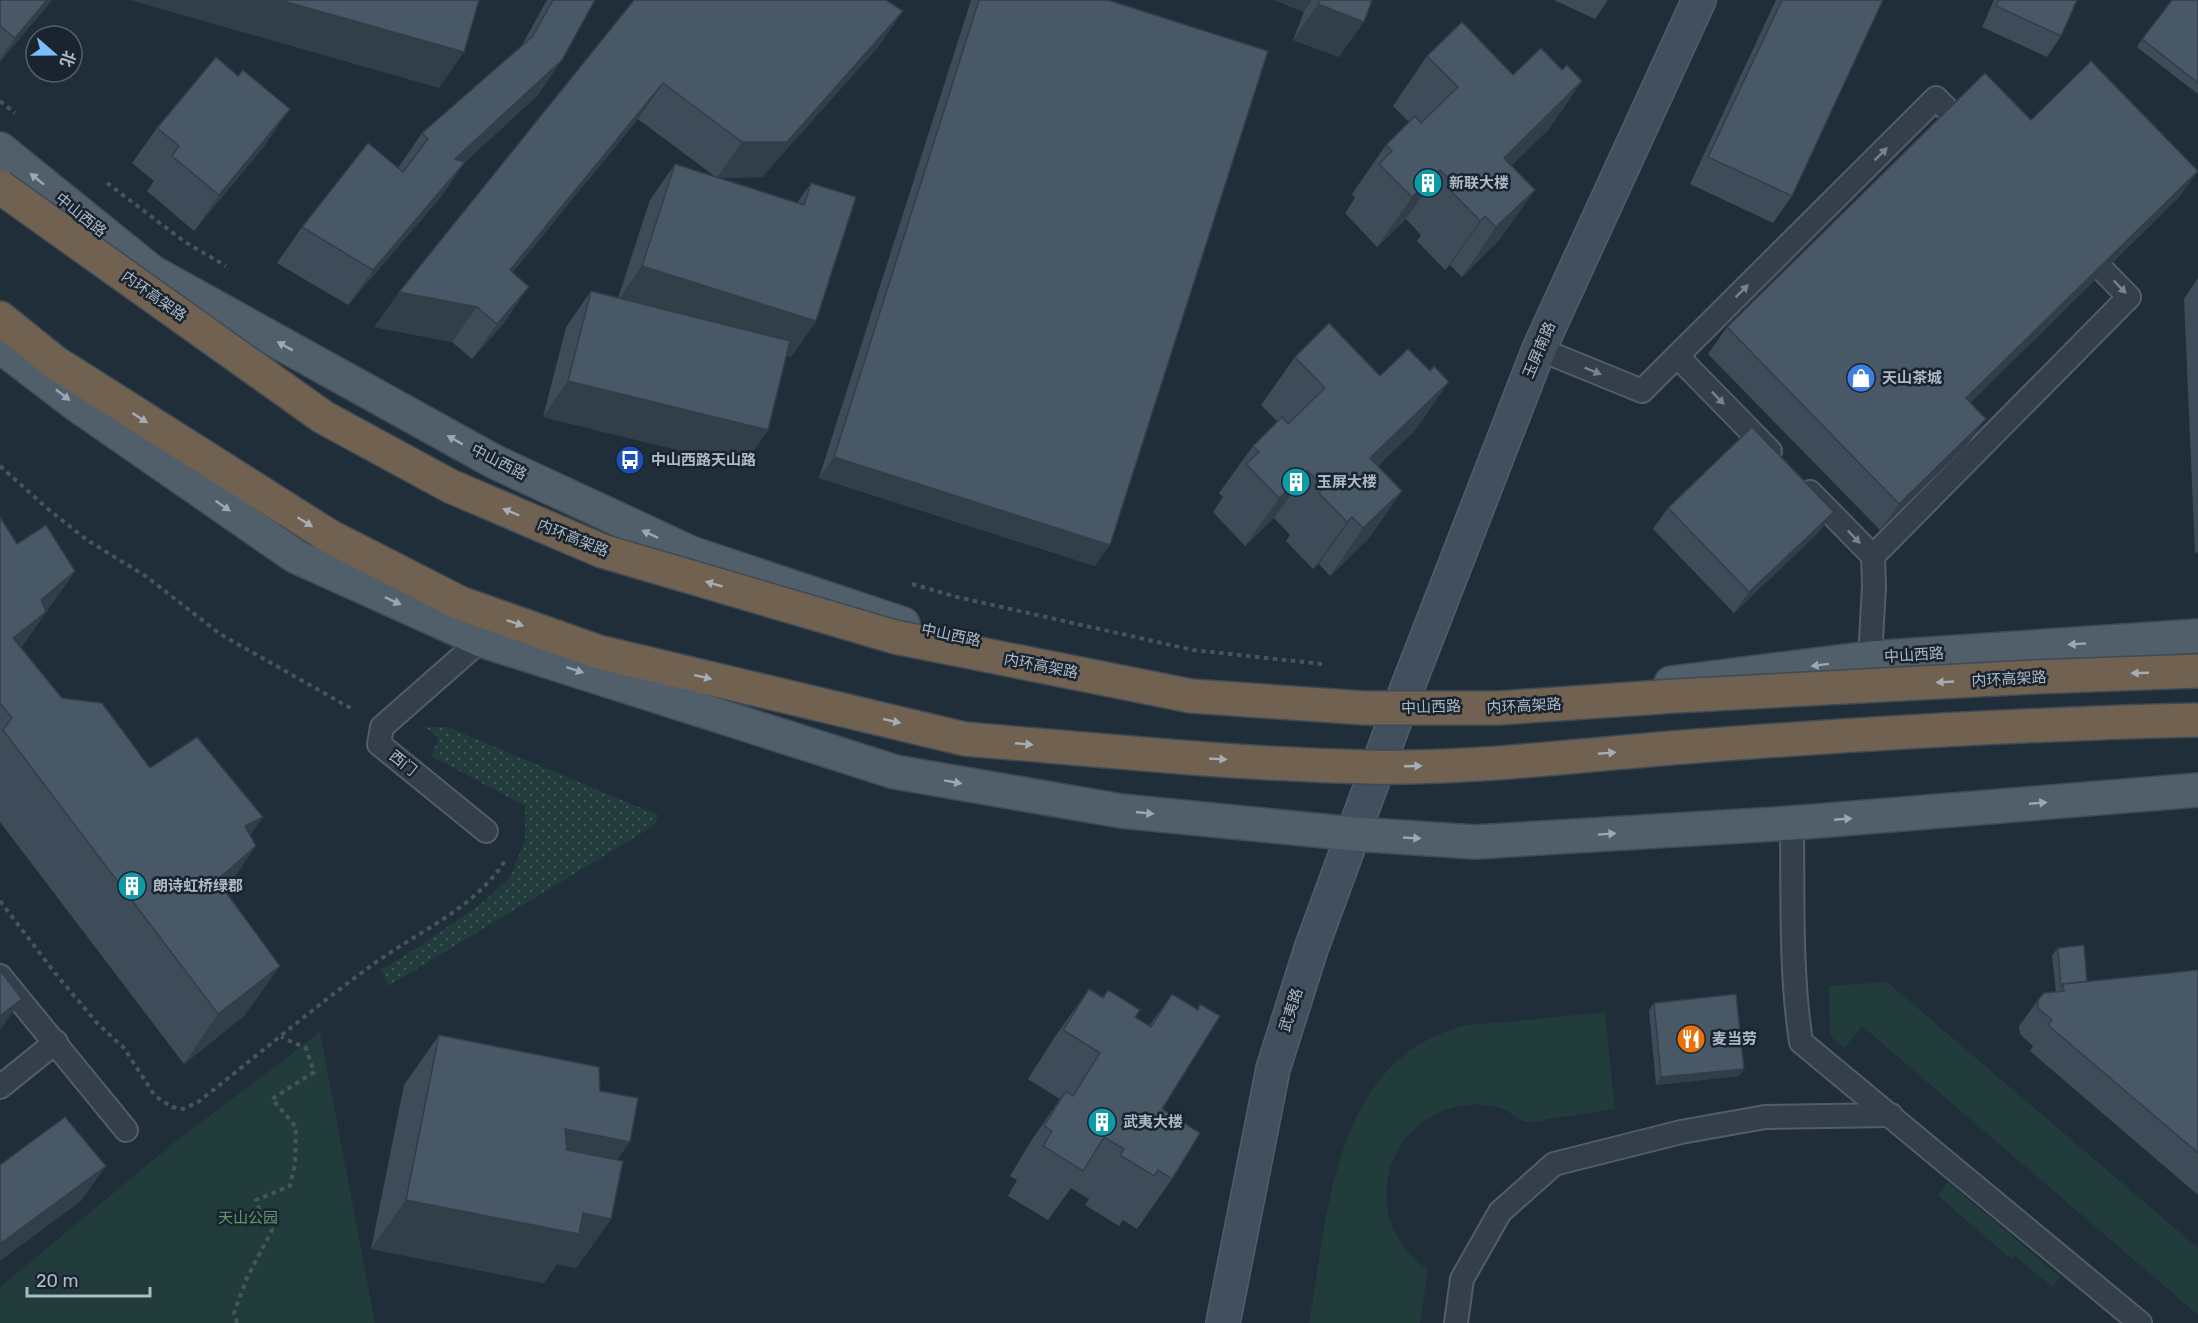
<svg xmlns="http://www.w3.org/2000/svg" width="2198" height="1323" font-family="Rubik,'Noto Sans SC',sans-serif">
<defs>
<pattern id="garden-dots" width="8" height="8" patternUnits="userSpaceOnUse" patternTransform="scale(1.5)"><rect width="8" height="8" fill="#223b3b"/><path d="M2 2h.1M6 6h.1" fill="none" stroke="#405556" stroke-width="1.8" stroke-linecap="round"/></pattern>
</defs>
<rect width="100%" height="100%" fill="#202e3a"/>
<g fill="#223b3b">
<polygon points="1887,982 2198,1248 2198,1315 1862,1026 1844,1048 1830,1036 1829,986"/>
<path d="M1605,1012L1615,1109C1595,1112 1576,1115 1556,1118C1547,1119 1538,1122 1529,1122C1519,1122 1510,1111 1501,1108C1448,1092 1393,1130 1387,1184C1383,1221 1399,1247 1428,1270L1420,1323H1309C1328,1215 1333,1062 1460,1027C1474,1023 1491,1024 1506,1022C1539,1019 1572,1015 1605,1012Z"/>
<polygon points="320,1032 375,1323 0,1323 0,1287 170,1146"/>
<polygon points="1948,1182 2060,1277 2052,1287 2015,1256 2011,1259 1937,1195"/>
</g>
<polygon fill="url(#garden-dots)" points="425,727 447,727 658,815 655,825 388,986 381,970 417,948 481,904 510,878 525,840 525,806 431,756 439,738"/>
<g fill="none" stroke-linecap="round" stroke-linejoin="round">
<g stroke="#515d68" stroke-width="26">
<g id="lane">
<polyline points="1539,349 1642,391 1936,98 1969,132"/>
<polyline points="1677,356 1770,451"/>
<polyline points="1810,492 1873,556"/>
<polyline points="481,640 382,727 379,744 486,831"/>
<polyline points="1870,658 1874,586 1873,556 2129,297 2084,251"/>
<path d="M1792,823C1793,895 1790,970 1801,1042L2140,1323"/>
<polyline points="0,976 126,1130"/>
<polyline points="0,1087 56,1042"/>
<polyline points="1456,1323 1462,1279 1500,1212 1554,1164 1681,1132 1765,1117 1891,1115"/>
</g>
</g>
<g stroke="#515d68" stroke-width="36">
<polyline id="secondary" points="1223,1323 1273,1069 1311,949 1399,709 1539,349 1699,0"/>
</g>
<g stroke="#404b57" stroke-width="36">
<g id="primary">
<polyline points="0,149 152,272 495,462 691,553 903,624"/>
<polyline points="0,346 77,405 295,556 481,640 895,772 1121,811 1354,834 1475,842 1792,823 2198,790"/>
<polyline points="1671,683 1870,658 2198,636"/>
</g>
</g>
<g stroke="#3e4a55" stroke-width="36">
<polyline id="highway" points="0,318 56,363 329,536 460,603 599,652 965,739"/>
</g>
<g stroke="#405858" stroke-width="4" stroke-dasharray="4.5 4.5" stroke-linecap="butt">
<polyline points="0,101 15,113"/>
<polyline points="107,183 185,242 226,266"/>
<polyline points="0,466 48,509 87,540 147,577 220,634 354,710"/>
<polyline points="912,584 957,597 1193,650 1322,664"/>
<path d="M0,901L55,973L97,1023L124,1048L155,1096L172,1107L183,1109L198,1102C257,1056 314,1007 375,963C419,931 477,907 506,859"/>
<polyline points="237,1323 234,1313 246,1280 272,1230 261,1214 256,1200 290,1186 295,1164 296,1127 272,1099 314,1072 306,1048 281,1037"/>
</g>
<use href="#lane" stroke="#343f4b" stroke-width="22"/>
<use href="#secondary" stroke="#414f5e" stroke-width="33"/>
<use href="#primary" stroke="#515f6b" stroke-width="33"/>
<use href="#highway" stroke="#716150" stroke-width="33"/>
<g stroke="#3e4a55" stroke-width="36" stroke-linecap="butt">
<g id="highway-bridge">
<polyline points="0,187 323,417 450,486 602,551 895,637 1191,696 1365,708 1498,708 1675,696 2034,677 2198,671"/>
<path d="M965,739C1099,750 1233,764 1368,767C1473,769 1579,755 1684,747C1855,734 2026,724 2198,720"/>
</g>
</g>
<use href="#highway-bridge" stroke="#716150" stroke-width="33"/>
</g>
<g fill="#3e4c59">
<polygon points="0,0 52,0 0,62"/>
<polygon points="547,0 595,0 538,95 465,162 440,198 348,305 277,263 302,227 398,168 422,133 522,45"/>
<polygon points="634,0 903,11 878,47 762,177 717,178 638,119 512,273 504,323 472,359 452,342 374,327"/>
<polygon points="971,0 1108,0 1095,566 819,478"/>
<polygon points="1274,0 1372,0 1339,57 1293,40 1304,12"/>
<polygon points="1554,0 1608,0 1595,19"/>
<polygon points="1776,0 1883,0 1792,196 1773,223 1690,184"/>
<polygon points="1994,0 2077,0 2061,36 2047,57 1982,27"/>
<polygon points="2198,0 2198,94 2137,47 2142,39"/>
<polygon points="1427,56 1513,75 1562,70 1582,81 1548,130 1511,166 1500,239 1462,277 1450,265 1445,270 1417,241 1421,235 1406,219 1377,247 1345,213 1355,198 1352,194 1386,145 1409,122 1393,106"/>
<polygon points="2031,120 2198,171 2179,197 1970,403 1967,445 1880,530 1708,354 1727,327"/>
<polygon points="157,128 265,145 194,231 147,191 154,181 132,163"/>
<polygon points="675,164 797,203 811,183 816,321 791,357 786,355 768,430 743,466 543,417 566,327 591,291 618,298 650,200"/>
<polygon points="2198,278 2198,552 2195,553 2184,299"/>
<polygon points="1295,357 1416,429 1378,466 1402,491 1369,538 1330,576 1319,564 1313,569 1286,541 1290,535 1274,518 1245,546 1213,512 1223,497 1219,493 1253,446 1278,422 1261,405"/>
<polygon points="1668,508 1819,532 1734,613 1653,529"/>
<polygon points="0,517 17,544 75,571 21,648 62,698 150,768 263,817 250,835 225,891 245,1015 184,1064 0,822"/>
<polygon points="2058,948 2087,982 2198,970 2198,1195 2030,1051 2033,1046 2020,1034 2019,1026 2038,1000 2056,992 2052,955"/>
<polygon points="1089,989 1103,997 1108,990 1135,1017 1149,1026 1172,994 1197,1009 1200,1004 1162,1109 1172,1179 1137,1229 1123,1220 1119,1226 1085,1205 1089,1199 1071,1188 1048,1220 1008,1196 1017,1180 1010,1176 1031,1141 1060,1099 1028,1079 1054,1038"/>
<polygon points="1654,1003 1739,1076 1656,1085 1649,1010"/>
<polygon points="439,1035 600,1091 617,1159 611,1219 576,1268 557,1264 544,1283 371,1249 404,1085"/>
</g>
<g fill="#323e48">
<polygon points="47,0 52,0 0,62 0,59 15,38"/>
<polygon points="130,0 280,0 464,52 439,88"/>
<polygon points="1274,0 1312,0 1304,12"/>
<polygon points="1318,4 1364,22 1339,57 1293,40"/>
<polygon points="903,11 878,47 762,177 717,178 742,142"/>
<polygon points="562,60 538,95 430,194 455,159"/>
<polygon points="1582,81 1548,130 1469,207 1504,158"/>
<polygon points="663,83 638,119 485,306 510,270"/>
<polygon points="290,109 265,145 194,231 219,195"/>
<polygon points="465,162 440,198 348,305 373,270"/>
<polygon points="1440,170 1406,219 1377,247 1412,197"/>
<polygon points="2198,171 2179,197 1947,425 1966,398"/>
<polygon points="1535,190 1500,239 1462,277 1496,227"/>
<polygon points="1485,216 1450,265 1445,270 1480,221"/>
<polygon points="642,266 816,321 791,357 617,302"/>
<polygon points="529,287 504,323 472,359 497,324"/>
<polygon points="399,292 477,307 452,342 374,327"/>
<polygon points="568,381 768,430 743,466 543,417"/>
<polygon points="1449,382 1416,429 1337,506 1370,458"/>
<polygon points="1986,419 1967,445 1880,530 1899,504"/>
<polygon points="834,457 1110,545 1095,566 819,478"/>
<polygon points="1308,471 1274,518 1245,546 1279,498"/>
<polygon points="1402,491 1369,538 1330,576 1363,528"/>
<polygon points="1834,512 1819,532 1734,613 1749,592"/>
<polygon points="1352,517 1319,564 1313,569 1347,522"/>
<polygon points="75,571 11,662 13,638 41,600"/>
<polygon points="263,817 228,866 245,826"/>
<polygon points="256,846 222,896 217,880"/>
<polygon points="280,966 245,1015 184,1064 218,1014"/>
<polygon points="22,999 0,1030 0,1016"/>
<polygon points="1744,1069 1739,1076 1656,1085 1661,1077"/>
<polygon points="565,1129 630,1142 595,1191 531,1179"/>
<polygon points="106,1166 81,1201 0,1261 0,1244"/>
<polygon points="406,1200 583,1213 611,1219 576,1268 557,1264 544,1283 371,1249"/>
</g>
<g fill="#485867" stroke="#323e48" stroke-width="1.5">
<polygon points="0,0 47,0 15,38 0,26"/>
<polygon points="280,0 479,0 464,52"/>
<polygon points="553,0 595,0 562,60 455,159 465,162 373,270 302,227 368,143 403,172 428,139 422,133 533,36"/>
<polygon points="634,0 886,0 903,11 787,142 742,142 663,83 510,270 529,287 497,324 477,307 399,292"/>
<polygon points="979,0 1108,0 1268,51 1110,545 834,457"/>
<polygon points="1320,0 1372,0 1364,22 1318,4"/>
<polygon points="1782,0 1883,0 1792,196 1708,157"/>
<polygon points="1999,0 2077,0 2061,36 1996,6"/>
<polygon points="2172,0 2198,0 2198,83 2142,39"/>
<polygon points="1462,22 1513,75 1541,48 1562,70 1567,65 1582,81 1504,158 1535,190 1496,227 1485,216 1480,221 1452,192 1457,187 1440,170 1412,197 1379,164 1392,151 1386,145 1415,116 1421,123 1458,87 1427,56"/>
<polygon points="216,57 238,76 243,70 290,109 219,195 172,156 179,146 157,128"/>
<polygon points="2091,61 2198,171 1966,398 1986,419 1899,504 1727,327 1985,73 2031,120"/>
<polygon points="675,164 804,205 811,183 856,197 816,321 642,266"/>
<polygon points="591,291 790,341 768,430 568,381"/>
<polygon points="1329,323 1380,376 1408,349 1430,371 1434,366 1449,382 1370,458 1402,491 1363,528 1352,517 1347,522 1319,493 1324,488 1308,471 1279,498 1246,464 1259,452 1253,446 1282,417 1288,424 1325,388 1295,357"/>
<polygon points="1752,427 1834,512 1749,592 1668,508"/>
<polygon points="0,517 17,544 46,525 75,571 41,600 46,612 13,638 62,698 102,703 150,768 197,737 263,817 245,826 256,846 217,880 280,966 218,1014 3,730 12,718 0,703"/>
<polygon points="2084,945 2087,982 2063,984 2061,987 2058,948"/>
<polygon points="0,970 22,999 0,1016"/>
<polygon points="2198,970 2198,1153 2048,1025 2052,1020 2038,1008 2038,1000 2044,993 2064,991 2063,984"/>
<polygon points="1089,989 1103,998 1108,990 1140,1010 1135,1017 1151,1027 1172,994 1198,1010 1200,1004 1220,1016 1162,1109 1200,1133 1172,1179 1158,1170 1154,1176 1120,1155 1124,1149 1104,1137 1083,1171 1043,1146 1052,1131 1044,1126 1066,1091 1073,1096 1100,1053 1063,1030"/>
<polygon points="1736,994 1744,1069 1661,1077 1654,1003"/>
<polygon points="439,1035 599,1067 600,1091 638,1098 630,1142 565,1129 567,1150 623,1161 611,1219 583,1213 579,1234 406,1200"/>
<polygon points="65,1117 106,1166 0,1244 0,1165"/>
</g>
<defs><path id="oneway-solid" d="M-6-.8H1V-3.2L6.5 0L1 3.2V.8H-6Z" transform="scale(1.5)"/></defs>
<g fill="#77838f">
<use href="#oneway-solid" transform="translate(1881 154) rotate(-45)"/>
<use href="#oneway-solid" transform="translate(2120 287) rotate(46)"/>
<use href="#oneway-solid" transform="translate(1742 291) rotate(-45)"/>
<use href="#oneway-solid" transform="translate(1593 371) rotate(22)"/>
<use href="#oneway-solid" transform="translate(1718 398) rotate(46)"/>
<use href="#oneway-solid" transform="translate(1854 537) rotate(46)"/>
</g>
<g fill="#9ba8b5">
<use href="#oneway-solid" transform="translate(37 179) rotate(-141)"/>
<use href="#oneway-solid" transform="translate(285 346) rotate(-151)"/>
<use href="#oneway-solid" transform="translate(63 395) rotate(38)"/>
<use href="#oneway-solid" transform="translate(455 440) rotate(-151)"/>
<use href="#oneway-solid" transform="translate(223 506) rotate(35)"/>
<use href="#oneway-solid" transform="translate(650 534) rotate(-155)"/>
<use href="#oneway-solid" transform="translate(393 601) rotate(25)"/>
<use href="#oneway-solid" transform="translate(2077 644) rotate(176)"/>
<use href="#oneway-solid" transform="translate(1820 665) rotate(173)"/>
<use href="#oneway-solid" transform="translate(575 670) rotate(18)"/>
<use href="#oneway-solid" transform="translate(953 782) rotate(10)"/>
<use href="#oneway-solid" transform="translate(2038 803) rotate(-5)"/>
<use href="#oneway-solid" transform="translate(1145 813) rotate(6)"/>
<use href="#oneway-solid" transform="translate(1843 819) rotate(-5)"/>
<use href="#oneway-solid" transform="translate(1607 834) rotate(-4)"/>
<use href="#oneway-solid" transform="translate(1412 838) rotate(3)"/>
</g>
<g fill="#a5adb5">
<use href="#oneway-solid" transform="translate(140 418) rotate(33)"/>
<use href="#oneway-solid" transform="translate(511 512) rotate(-157)"/>
<use href="#oneway-solid" transform="translate(305 522) rotate(32)"/>
<use href="#oneway-solid" transform="translate(714 584) rotate(-164)"/>
<use href="#oneway-solid" transform="translate(515 623) rotate(19)"/>
<use href="#oneway-solid" transform="translate(2140 673) rotate(178)"/>
<use href="#oneway-solid" transform="translate(703 677) rotate(13)"/>
<use href="#oneway-solid" transform="translate(1945 682) rotate(177)"/>
<use href="#oneway-solid" transform="translate(892 721) rotate(13)"/>
<use href="#oneway-solid" transform="translate(1024 744) rotate(5)"/>
<use href="#oneway-solid" transform="translate(1607 753) rotate(-5)"/>
<use href="#oneway-solid" transform="translate(1218 759) rotate(3)"/>
<use href="#oneway-solid" transform="translate(1413 766) rotate(-2)"/>
</g>
<defs>
<g id="building-disc" transform="scale(1.5)"><circle r="9.5" fill="#0f9aa8" stroke="#19242f"/><path d="M-4-6H4V6H1V3H-1V6H-4ZM-2.5-4.3h1.7v1.8h-1.7ZM.8-4.3h1.7v1.8H.8ZM-2.5-1h1.7V.8h-1.7ZM.8-1h1.7V.8H.8Z" fill="#fff"/></g>
<g id="shop-disc" transform="scale(1.5)"><circle r="9.5" fill="#3f7fe0" stroke="#19242f"/><path d="M-5-2.5h2.3a2.7 3.5 0 0 1 5.4 0H5L5.5 6h-11ZM-1.5-2.5h3a1.5 2.3 0 0 0-3 0Z" fill="#fff"/></g>
<g id="bus-disc" transform="scale(1.5)"><circle r="9.5" fill="#1a4fb4" stroke="#19242f"/><path d="M-5-6H5V4H4V6H2V4H-2V6H-4V4H-5ZM-3.5-4V0h7V-4ZM-3.5 1.2v1.5H-2V1.2ZM2 1.2v1.5H3.5V1.2Z" fill="#fff"/></g>
<g id="restaurant-disc" transform="scale(1.5)"><circle r="9.5" fill="#e8710a" stroke="#19242f"/><path d="M-5-6h1v4h1v-4h1v4h1v-4h1v5L-1.5 .5V6h-2V.5L-5-1ZM5-6V6H3V1.5H1.5Q1.5-4 5-6Z" fill="#fff"/></g>
</defs>
<g fill-rule="evenodd">
<use href="#building-disc" x="1428" y="183"/>
<use href="#shop-disc" x="1861" y="378"/>
<use href="#bus-disc" x="630" y="460"/>
<use href="#building-disc" x="1296" y="482"/>
<use href="#building-disc" x="132" y="886"/>
<use href="#restaurant-disc" x="1691" y="1039"/>
<use href="#building-disc" x="1102" y="1122"/>
</g>
<g text-anchor="middle" stroke-width="5" stroke-linejoin="round" paint-order="stroke">
<g font-size="15" font-weight="bold" fill="#aebac7" stroke="#19242f" text-anchor="start">
<text x="1449" y="188">新联大楼</text>
<text x="1882" y="383">天山茶城</text>
<text x="651" y="465">中山西路天山路</text>
<text x="1317" y="487">玉屏大楼</text>
<text x="153" y="891">朗诗虹桥绿郡</text>
<text x="1712" y="1044">麦当劳</text>
<text x="1123" y="1127">武夷大楼</text>
</g>
<g font-size="15" fill="#aebac7" stroke="#19242f">
<text transform="translate(81 215) rotate(39)" y="5">中山西路</text>
<text transform="translate(154 296) rotate(35)" y="5">内环高架路</text>
<text transform="translate(1539 350) rotate(-67)" y="5">玉屏南路</text>
<text transform="translate(499 462) rotate(27)" y="5">中山西路</text>
<text transform="translate(573 538) rotate(22)" y="5">内环高架路</text>
<text transform="translate(951 635) rotate(12)" y="5">中山西路</text>
<text transform="translate(1914 655) rotate(-4)" y="5">中山西路</text>
<text transform="translate(1041 666) rotate(11)" y="5">内环高架路</text>
<text transform="translate(2009 679) rotate(-3)" y="5">内环高架路</text>
<text transform="translate(1524 706) rotate(-3)" y="5">内环高架路</text>
<text transform="translate(1431 707) rotate(-2)" y="5">中山西路</text>
<text transform="translate(403 763) rotate(39)" y="5">西门</text>
<text transform="translate(1291 1010) rotate(-72)" y="5">武夷路</text>
</g>
<g font-size="15" fill="#64996b" stroke="#19242f">
<text x="248" y="1223">天山公园</text>
</g>
</g>
<g transform="translate(54 54) rotate(110)"><circle r="28" fill="#19242f" stroke="#55606c" stroke-width="1.5"/>
<path d="M0-4.5L10 22L0 15L-10 22Z" fill="#7cbcfe"/>
<text y="-9" font-size="16" font-weight="bold" text-anchor="middle" fill="#aebac7">北</text>
</g>
<path d="M27 1287v9h123v-9" fill="none" stroke="#aebac7" stroke-width="3"/>
<text x="36" y="1287" font-size="18" fill="#aebac7" stroke="#19242f" stroke-width="4.5" paint-order="stroke">20 m</text>
</svg>
